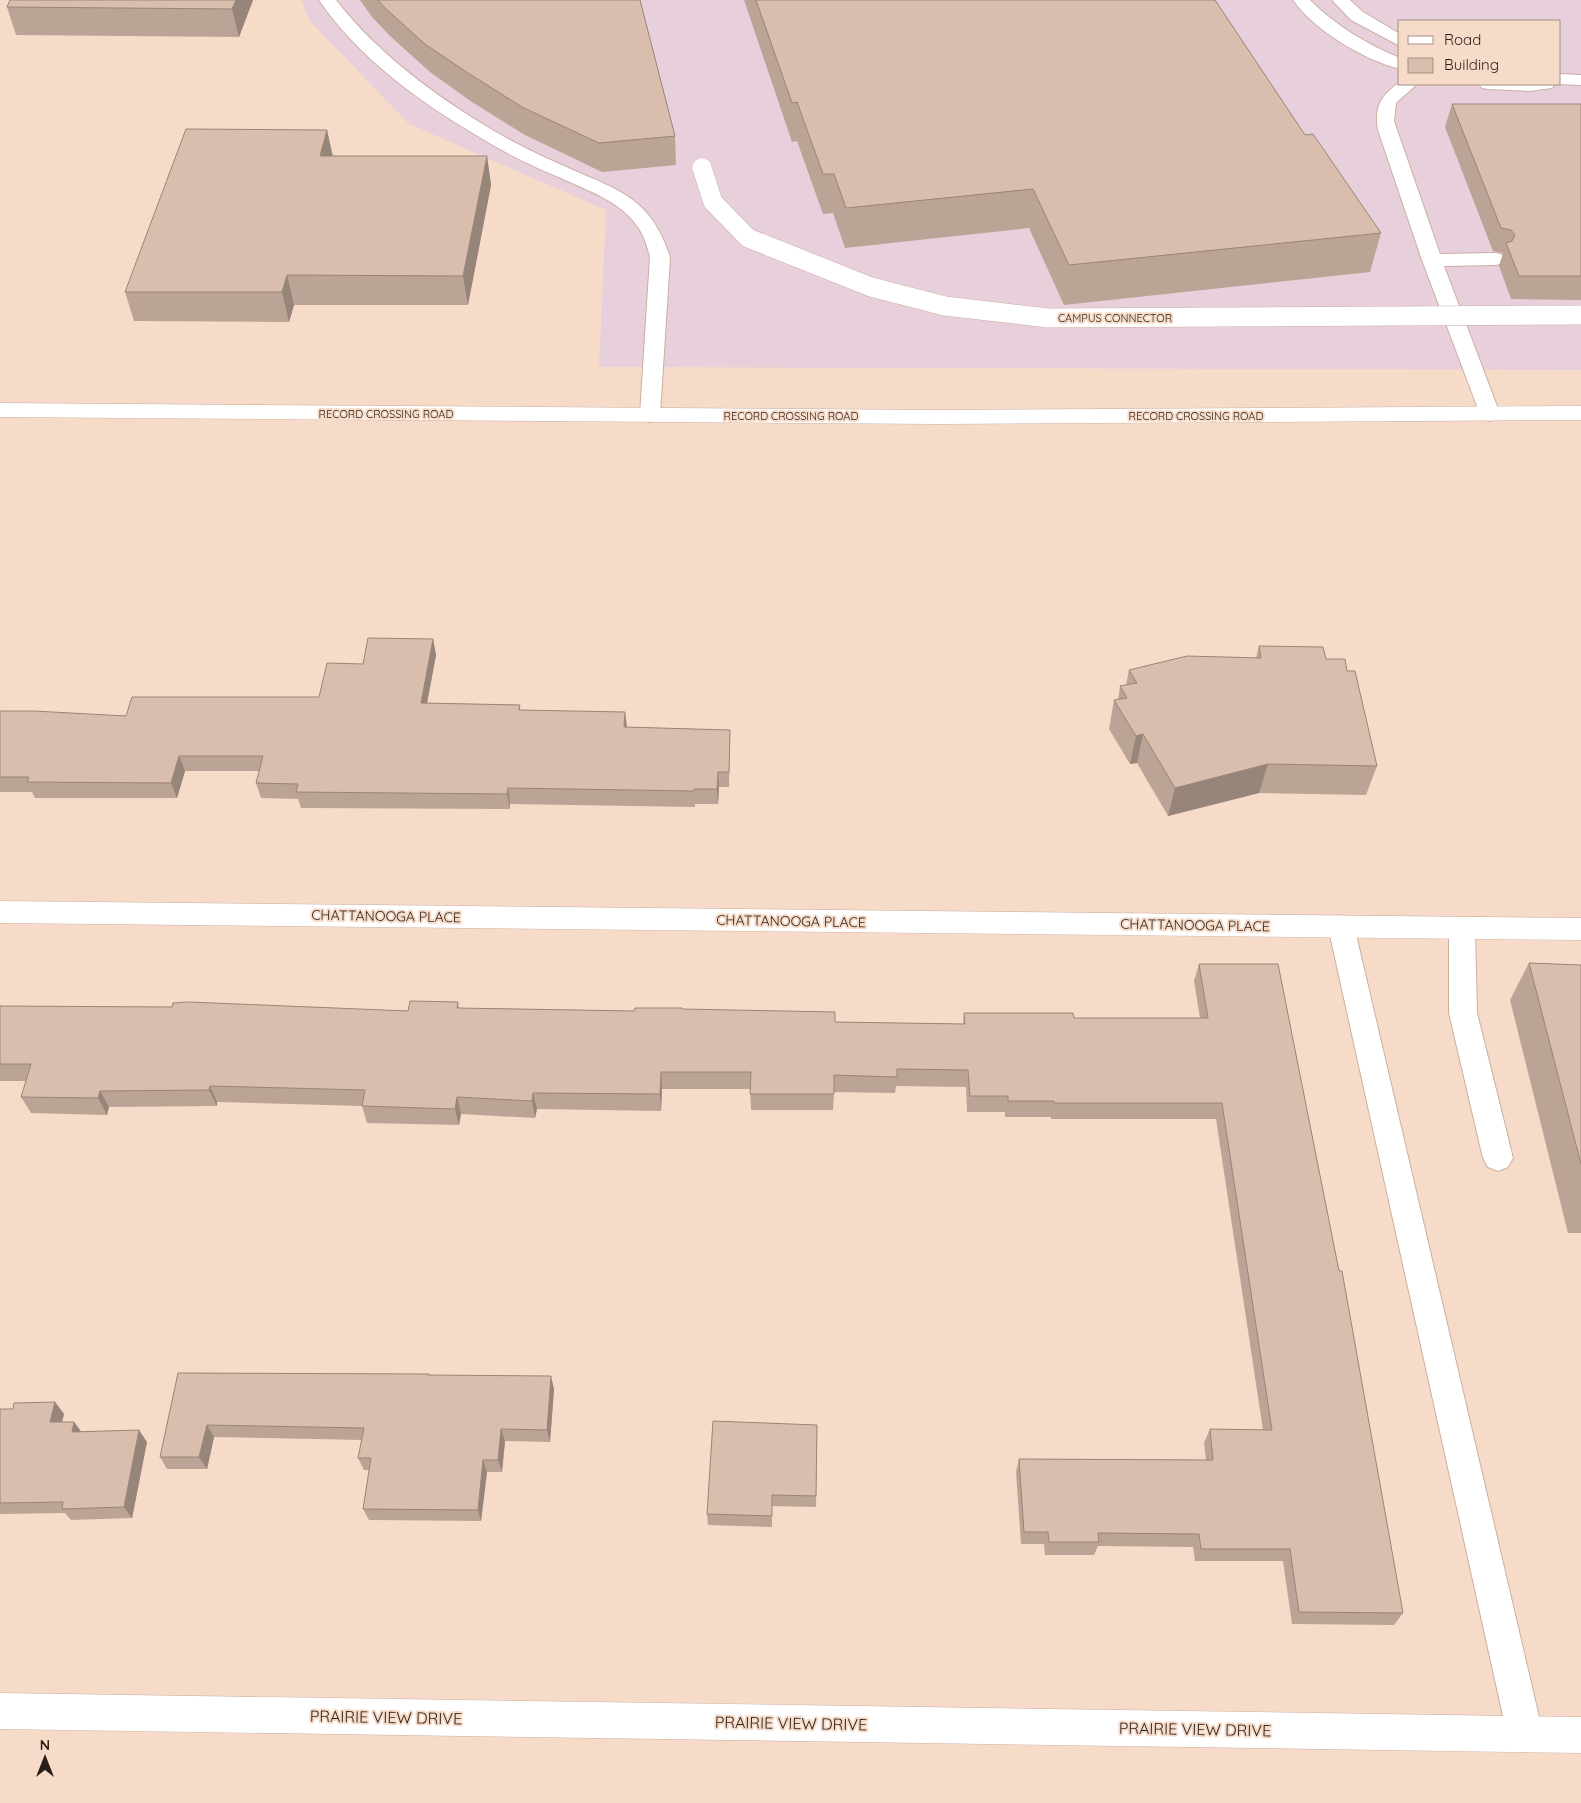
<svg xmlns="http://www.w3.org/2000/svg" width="1581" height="1803" font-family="Quicksand,sans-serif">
<rect width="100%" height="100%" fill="#f7dbc9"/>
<path fill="#e7d0db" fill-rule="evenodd" d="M301,0H1581V370L599,367L606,210L409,124L310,21ZM1400,21H1560V84H1400Z"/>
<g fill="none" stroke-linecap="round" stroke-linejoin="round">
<g stroke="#cbb0a0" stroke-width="2">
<g id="lane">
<path d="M319,0H336C375,50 425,88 479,122C509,141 541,156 573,170C597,181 623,189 642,208C656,222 664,239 670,257L660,415L657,420L650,422L643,420L640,415L650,257C647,246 644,235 637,226C619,200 588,191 561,178C532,166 503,152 476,135C417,100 358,57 319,0Z"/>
<path d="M1293,0H1310C1336,26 1366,44 1400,58V69C1364,60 1314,30 1293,0Z"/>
<polygon points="1332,0 1350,0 1363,12 1400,34 1400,46 1351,20"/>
<polygon points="1560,74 1581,75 1581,85 1558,84 1560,84"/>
<path d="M1400,82V84H1417L1396,103L1394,121L1440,254L1496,253L1503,255L1506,259L1503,263L1496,265L1444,266L1500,414L1497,419L1490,421L1483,419L1480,414L1422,260L1378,130C1374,107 1381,95 1400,82Z"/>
<polygon points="1479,84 1555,84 1552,88 1529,91 1488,89 1482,88"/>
<polygon points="1341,915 1350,919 1354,926 1543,1734 1537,1746 1525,1752 1513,1746 1507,1734 1328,926 1332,919"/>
<polygon points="1462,917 1471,921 1475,928 1477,1013 1513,1158 1508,1167 1498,1171 1488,1167 1483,1158 1449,1013 1449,928 1453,921"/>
</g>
</g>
<g stroke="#cbb0a0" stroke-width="1">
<g id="street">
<polygon points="0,901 1581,918 1581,940 0,923"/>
<polygon points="0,1693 1581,1717 1581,1753 0,1729"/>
</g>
</g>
<g stroke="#cbb0a0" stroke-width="1">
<polygon id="secondary" points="0,403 939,410 1581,406 1581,420 939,424 0,417"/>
</g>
<use href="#lane" fill="#fff" fill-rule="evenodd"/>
<use href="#street" fill="#fff" fill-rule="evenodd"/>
<use href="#secondary" fill="#fff" fill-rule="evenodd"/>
<g stroke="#cbb0a0" stroke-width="20" stroke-linecap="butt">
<polyline id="lane-bridge" points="702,168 713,202 748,238 871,287 945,306 1048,318 1581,315"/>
</g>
<use href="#lane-bridge" stroke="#fff" stroke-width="19"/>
</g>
<g fill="#bba395">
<polygon points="10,0 253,0 239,37 16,35 7,7"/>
<polygon points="360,0 640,0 675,136 676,165 602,172 525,135 472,102 430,72 390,36 372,17"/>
<polygon points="744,0 1215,0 1305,135 1381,233 1370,272 1064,305 1029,228 845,248 833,213 823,214 797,141 792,142"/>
<polygon points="1452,104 1581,104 1581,300 1511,299 1499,266 1503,253 1493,251 1445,127"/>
<polygon points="327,130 333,156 487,156 491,185 468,305 294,305 289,322 134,321 125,292"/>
<polygon points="433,639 436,655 427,703 520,705 520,710 627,727 730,730 730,745 729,787 719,787 718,804 695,804 695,807 510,804 510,809 301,808 298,799 261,798 256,783 259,771 185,771 177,798 35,798 32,792 0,792 0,711 126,716 319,697 363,664"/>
<polygon points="1259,646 1326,659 1347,671 1377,766 1366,795 1259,793 1168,816 1137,763 1130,764 1109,729 1114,700 1118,700 1120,686 1126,685 1129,670 1256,658"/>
<polygon points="1529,963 1581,965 1581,1233 1568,1233 1510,1000"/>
<polygon points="1199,964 1403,1613 1394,1625 1292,1624 1283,1561 1195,1561 1193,1547 1098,1546 1094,1555 1045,1555 1044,1544 1021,1544 1016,1472 1019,1459 1206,1460 1204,1443 1210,1429 1263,1430 1216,1119 1051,1119 1051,1117 1005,1117 1005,1112 967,1112 966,1087 896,1086 895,1093 834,1092 833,1110 751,1110 750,1089 662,1089 661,1111 537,1109 535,1118 461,1114 459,1125 367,1123 362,1106 217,1102 217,1106 109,1107 107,1115 31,1113 21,1097 26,1081 0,1081 0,1006 408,1011 458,1002 459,1008 634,1011 682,1009 835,1022 963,1024 964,1013 1074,1018 1200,1018 1194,981"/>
<polygon points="178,1373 429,1375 554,1389 550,1442 505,1441 502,1472 487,1472 481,1521 369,1520 363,1509 369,1470 364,1470 358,1458 362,1440 214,1437 207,1469 167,1469 160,1457"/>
<polygon points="55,1402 64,1414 62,1422 74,1422 81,1432 147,1442 132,1518 71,1520 65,1513 0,1514 0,1409 13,1409"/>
<polygon points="817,1425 816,1507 772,1506 772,1527 708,1525 707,1514"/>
</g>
<g fill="#988579">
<polygon points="236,0 253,0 239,37 232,9"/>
<polygon points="327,130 333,159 320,156"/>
<polygon points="487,156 491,185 468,305 463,276"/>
<polygon points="287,275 294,305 289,322 282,292"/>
<polygon points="433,639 436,655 424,719 421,703"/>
<polygon points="625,712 627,727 624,727"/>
<polygon points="1143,734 1137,763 1130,764 1136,736"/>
<polygon points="179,756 185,771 177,798 171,783"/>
<polygon points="1268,764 1259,793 1168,816 1175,788"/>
<polygon points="718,772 719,787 718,804 717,789"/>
<polygon points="508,788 510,804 510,809 507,794"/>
<polygon points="661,1072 662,1089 661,1111 660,1094"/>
<polygon points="210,1086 217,1102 217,1106 209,1090"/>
<polygon points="100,1091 109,1107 107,1115 98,1098"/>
<polygon points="533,1093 537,1109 535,1118 532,1101"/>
<polygon points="457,1097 461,1114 459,1125 455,1109"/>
<polygon points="551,1376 554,1389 550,1442 547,1430"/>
<polygon points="55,1402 64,1414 59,1434 50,1422"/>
<polygon points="74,1422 83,1434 72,1432"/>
<polygon points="207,1425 214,1437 207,1469 199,1457"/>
<polygon points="501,1429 505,1441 502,1472 498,1460"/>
<polygon points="139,1430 147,1442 132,1518 124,1507"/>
<polygon points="483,1460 487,1472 481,1521 478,1510"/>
</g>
<g fill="#d9bead" stroke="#988579">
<polygon points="10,0 236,0 232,9 7,7"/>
<polygon points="378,0 640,0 675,136 599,143 522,107 468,73 425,44 385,8"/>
<polygon points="756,0 1215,0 1305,135 1313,134 1381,233 1069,265 1033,189 846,208 834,174 823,174 797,102 792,103"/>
<polygon points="1452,104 1581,104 1581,276 1519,276 1506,243 1512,241 1515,235 1511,230 1501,228"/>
<polygon points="186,129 327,130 320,156 487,156 463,276 287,275 282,292 125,292"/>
<polygon points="368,638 433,639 421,703 520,705 519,710 625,712 624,727 730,730 729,772 718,772 717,789 694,789 694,791 508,788 507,794 296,792 298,784 256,783 263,756 179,756 171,783 27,782 29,777 0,777 0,711 34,711 126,716 132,697 319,697 327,663 363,664"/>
<polygon points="1259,646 1323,647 1326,659 1345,659 1347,671 1355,671 1377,766 1268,764 1175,788 1143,734 1136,736 1114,700 1127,698 1120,686 1137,683 1129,670 1187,656 1261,658"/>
<polygon points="1529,963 1581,965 1581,1164"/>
<polygon points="1199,964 1278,964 1339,1271 1342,1271 1403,1613 1299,1612 1290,1549 1201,1549 1199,1534 1098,1533 1099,1542 1049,1542 1048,1532 1024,1532 1019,1459 1213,1460 1210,1429 1272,1430 1222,1103 1054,1103 1054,1101 1008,1101 1008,1096 970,1096 968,1070 897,1069 897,1077 834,1075 834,1094 750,1094 751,1072 661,1072 660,1094 533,1093 532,1101 457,1097 455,1109 362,1106 365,1090 210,1086 209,1090 100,1091 98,1098 21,1097 31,1064 0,1064 0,1006 172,1007 173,1003 189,1002 408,1011 410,1001 458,1002 457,1008 634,1011 635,1008 682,1008 682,1009 835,1012 835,1022 965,1024 964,1013 1073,1013 1074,1018 1208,1018"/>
<polygon points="178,1373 429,1374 428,1375 551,1376 547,1430 501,1429 498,1460 483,1460 478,1510 363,1509 371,1458 358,1458 364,1428 207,1425 199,1457 160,1457"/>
<polygon points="55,1402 50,1422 74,1422 72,1432 139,1430 124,1507 62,1509 63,1502 0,1503 0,1409 13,1409 14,1403"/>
<polygon points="713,1421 817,1425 816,1496 772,1495 772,1516 707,1514"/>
</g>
<g text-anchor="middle" stroke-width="4" stroke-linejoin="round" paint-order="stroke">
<g font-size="11" fill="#291e18" stroke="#f7dbc9">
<text x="1115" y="322">CAMPUS CONNECTOR</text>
<text x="386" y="418">RECORD CROSSING ROAD</text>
<text x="791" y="420">RECORD CROSSING ROAD</text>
<text x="1196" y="420">RECORD CROSSING ROAD</text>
</g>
<g font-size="14" fill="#291e18" stroke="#f7dbc9">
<text transform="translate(386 916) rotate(1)" y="5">CHATTANOOGA PLACE</text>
<text transform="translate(791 921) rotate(1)" y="5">CHATTANOOGA PLACE</text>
<text transform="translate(1195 925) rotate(1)" y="5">CHATTANOOGA PLACE</text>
</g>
<g font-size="16" fill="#291e18" stroke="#f7dbc9">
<text transform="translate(386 1717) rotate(1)" y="6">PRAIRIE VIEW DRIVE</text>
<text transform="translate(791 1723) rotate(1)" y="6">PRAIRIE VIEW DRIVE</text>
<text transform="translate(1195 1729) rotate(1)" y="6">PRAIRIE VIEW DRIVE</text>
</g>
</g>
<rect x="1398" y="20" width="162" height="65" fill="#f7dbc9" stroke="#a58f82"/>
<rect x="1408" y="36" width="25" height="8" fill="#ffffff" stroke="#a58f82"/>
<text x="1444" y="45" font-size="15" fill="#291e18">Road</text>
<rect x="1408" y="58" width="25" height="15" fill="#d9bead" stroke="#a58f82"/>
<text x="1444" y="70" font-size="15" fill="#291e18">Building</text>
<g transform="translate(45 1758)" stroke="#f7dbc9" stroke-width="4" paint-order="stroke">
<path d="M0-4L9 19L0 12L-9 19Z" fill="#291e18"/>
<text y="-8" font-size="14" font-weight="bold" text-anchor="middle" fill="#291e18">N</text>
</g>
</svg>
